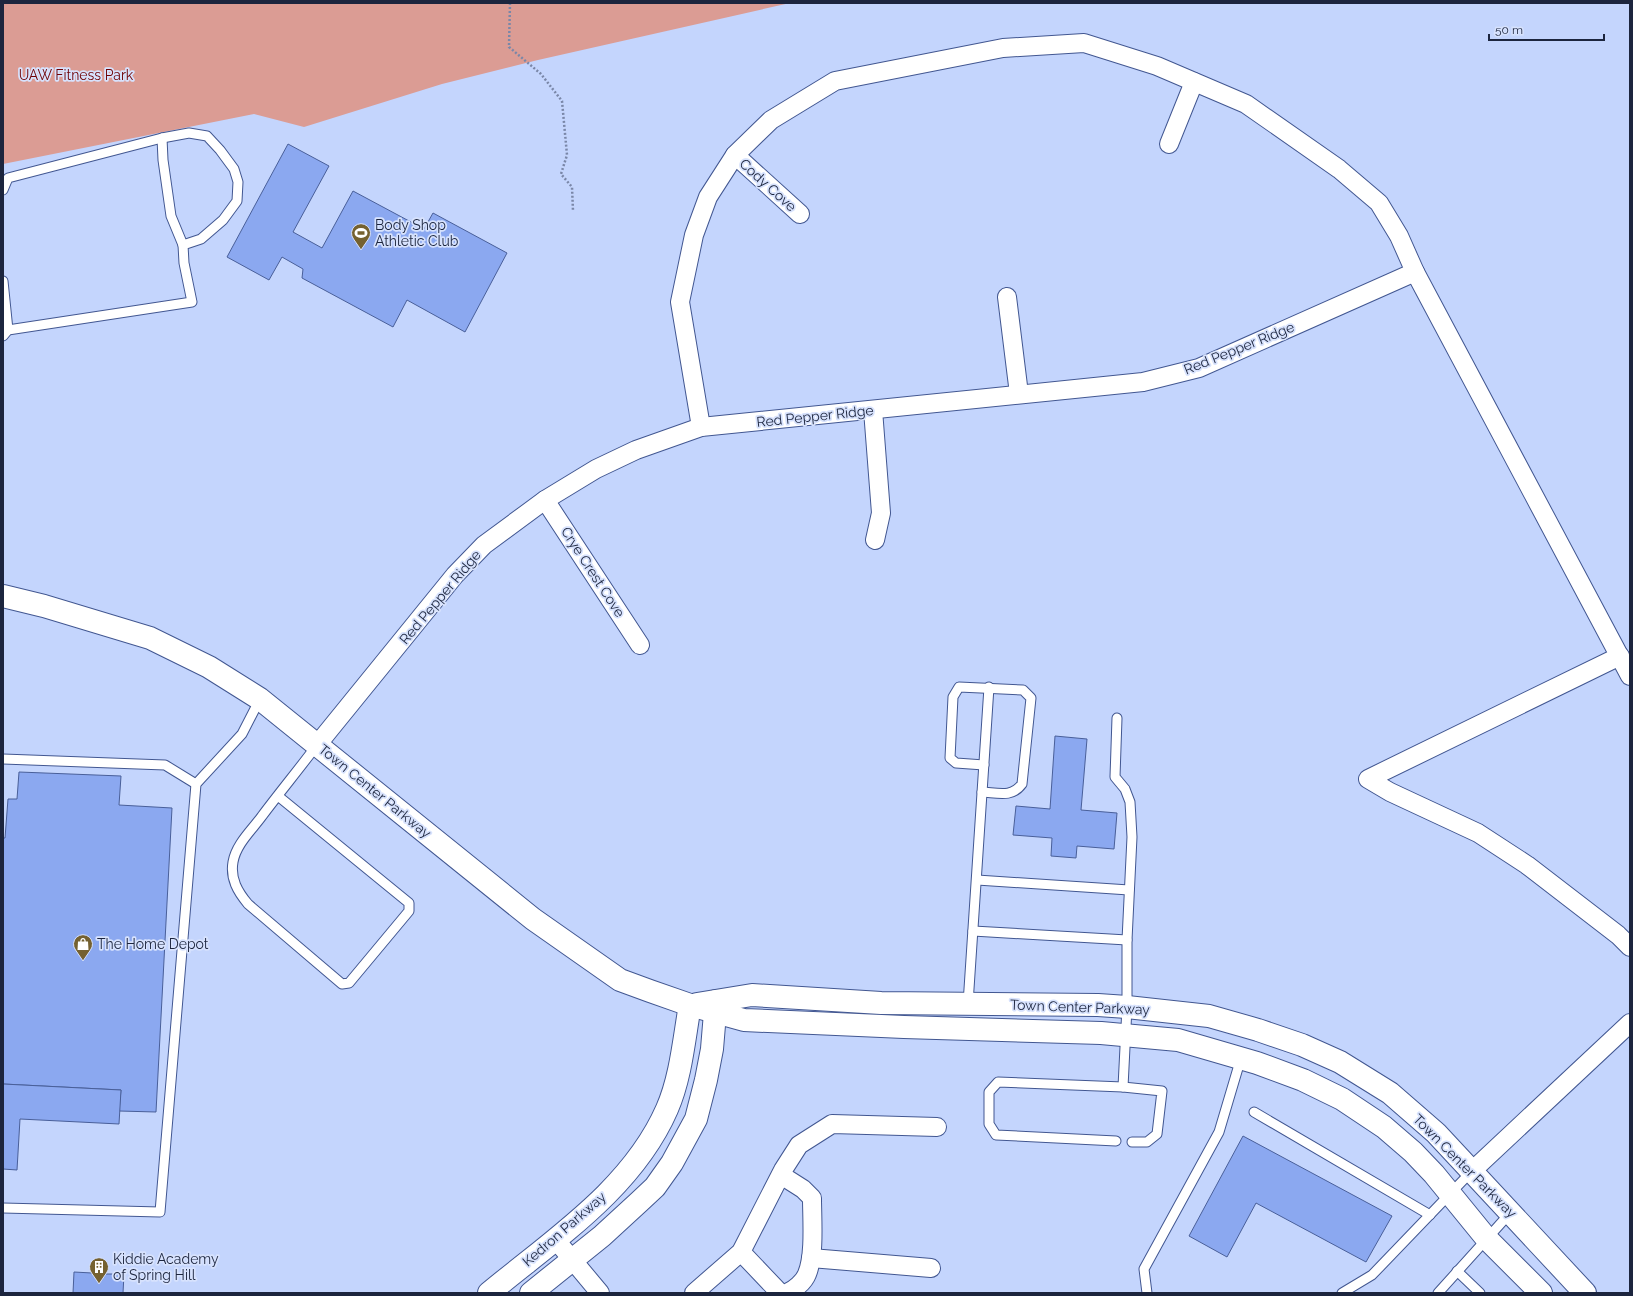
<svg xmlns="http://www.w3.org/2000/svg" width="1633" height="1296" font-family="Raleway,sans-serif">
<rect width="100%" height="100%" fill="#c4d5fd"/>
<polygon fill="#db9c94" points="3,3 790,3 538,60 442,84 304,127 254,114 3,164"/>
<g fill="#8ba8f0" stroke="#495f99">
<polygon points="288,144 329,166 293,232 322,248 353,191 424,229 433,213 507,253 465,332 407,300 393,327 302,278 303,269 282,257 269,280 227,257"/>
<polygon points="1055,736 1087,739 1081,810 1117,813 1114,849 1077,846 1076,858 1051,856 1052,838 1013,835 1016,806 1050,809"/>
<polygon points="19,772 121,776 119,805 172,808 156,1112 119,1111 121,1090 3,1084 3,838 5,838 8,799 17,799"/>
<polygon points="3,1084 121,1090 119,1124 20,1119 17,1170 3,1169"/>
<polygon points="1243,1136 1392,1216 1366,1262 1256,1203 1227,1257 1189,1236"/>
<polygon points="74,1272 92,1273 92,1274 124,1274 123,1293 73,1293"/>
</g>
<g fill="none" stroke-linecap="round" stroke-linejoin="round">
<g stroke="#425791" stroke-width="11">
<g id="service">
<polyline points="162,138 163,160 171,216 183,245"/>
<polyline points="3,190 8,178 162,138 189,133 207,136 220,150 234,169 238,182 237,201 223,220 201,239 183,245 184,263 192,302 8,330 3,336"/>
<polyline points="3,281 8,330"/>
<polyline points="1117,718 1115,777 1125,789 1130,802 1132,837 1127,940 1127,1007 1123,1087"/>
<polyline points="3,759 165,765 196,784"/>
<path d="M982,792C998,793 1012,798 1022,784L1031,698L1023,690L959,687L953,697L950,758L956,763L984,765"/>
<path d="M278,796L409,903V911L349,983L342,984L248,904C238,892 230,879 233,862C236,844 252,830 262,816C280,792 299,769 317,745"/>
<polyline points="977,880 1129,890"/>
<polyline points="973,931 1127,940"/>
<polyline points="968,1004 989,687"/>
<polyline points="1254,1112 1430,1215"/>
<polyline points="1116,1141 996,1135 989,1124 989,1092 998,1082 1123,1087 1162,1091 1157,1134 1147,1142 1132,1142"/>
<polyline points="3,1208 160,1212 196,784 242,734 260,699"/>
<polyline points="1457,1271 1480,1293"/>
<polyline points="1147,1293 1144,1269 1219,1132 1241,1058"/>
<polyline points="1342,1293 1372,1275 1472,1171"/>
<polyline points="1438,1293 1511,1212"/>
</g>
</g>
<g stroke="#425791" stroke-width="20">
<g id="minor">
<polyline points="1169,144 1194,82"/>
<polyline points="735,155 800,214"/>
<polyline points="1007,297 1019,394"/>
<polyline points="873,410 881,513 875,540"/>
<polyline points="701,427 680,302 694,235 708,197 735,155 771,120 835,81 1003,48 1084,43 1157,66 1246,104 1339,169 1379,203 1399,236 1415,272 1630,676"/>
<polyline points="545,500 640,645"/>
<polyline points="1620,656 1368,779 1390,792 1478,833 1527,865 1618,935 1630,947"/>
<polyline points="317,745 455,575 484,545 545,500 596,469 636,450 701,427 1143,382 1199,368 1415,272"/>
<polyline points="1472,1171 1630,1023"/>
<path d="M781,1175L803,1189L812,1198C812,1219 815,1255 807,1274C804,1282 794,1290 787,1293"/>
<polyline points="555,1239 600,1293"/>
<polyline points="741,1252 780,1293"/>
<polyline points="811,1258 931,1268"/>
<polyline points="694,1293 741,1252 783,1170 799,1145 832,1124 937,1127"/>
</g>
</g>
<g stroke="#425791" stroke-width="24">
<g id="tertiary">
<polyline points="3,596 44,606 150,638 209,667 260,699 533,919 620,980 650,991 690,1005 744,1020 904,1027 1101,1033 1178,1040 1257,1063 1303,1080 1342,1099 1384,1127 1413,1152 1434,1174 1487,1239 1541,1293"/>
<polyline points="697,1004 752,995 881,1003 1098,1005 1127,1007 1209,1016 1258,1030 1302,1045 1340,1062 1390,1093 1436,1133 1585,1293"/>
<path d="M489,1293C554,1239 632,1189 667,1109C681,1077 684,1039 690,1005"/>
<polyline points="531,1293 602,1236 639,1202 655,1187 672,1163 696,1119 706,1080 712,1049 716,1001"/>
</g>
</g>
<polyline stroke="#7a87a8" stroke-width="2.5" stroke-dasharray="2 2" stroke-linecap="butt" points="510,3 509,47 541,74 562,101 567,155 561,174 572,187 573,211"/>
<use href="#service" stroke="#fff" stroke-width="9"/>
<use href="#minor" stroke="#fff" stroke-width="18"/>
<use href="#tertiary" stroke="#fff" stroke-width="22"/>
</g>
<defs>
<g id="stadium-pin" transform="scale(1)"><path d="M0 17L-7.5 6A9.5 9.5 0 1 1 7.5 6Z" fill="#756130" stroke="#d7e2fd"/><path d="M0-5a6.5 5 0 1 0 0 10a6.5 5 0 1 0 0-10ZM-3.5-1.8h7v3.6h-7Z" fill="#fff"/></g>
<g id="shop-pin" transform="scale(1)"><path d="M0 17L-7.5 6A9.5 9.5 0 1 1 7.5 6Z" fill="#756130" stroke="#d7e2fd"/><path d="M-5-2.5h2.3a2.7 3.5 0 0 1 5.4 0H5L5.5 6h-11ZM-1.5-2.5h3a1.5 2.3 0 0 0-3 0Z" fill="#fff"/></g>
<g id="building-pin" transform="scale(1)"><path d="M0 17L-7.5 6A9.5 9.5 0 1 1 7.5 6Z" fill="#756130" stroke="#d7e2fd"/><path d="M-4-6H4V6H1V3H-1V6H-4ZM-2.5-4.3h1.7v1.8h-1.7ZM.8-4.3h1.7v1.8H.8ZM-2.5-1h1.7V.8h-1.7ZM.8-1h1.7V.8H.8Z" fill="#fff"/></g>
</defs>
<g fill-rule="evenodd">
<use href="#stadium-pin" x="361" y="233"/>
<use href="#shop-pin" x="83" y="944"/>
<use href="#building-pin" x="99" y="1267"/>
</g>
<g text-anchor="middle" stroke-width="3.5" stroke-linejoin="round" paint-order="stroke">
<g font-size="14" fill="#6f0004" stroke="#d7e2fd">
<text x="76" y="80">UAW Fitness Park</text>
</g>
<g font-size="14" fill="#1c253e" stroke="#d7e2fd">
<text transform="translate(768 185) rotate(42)" y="5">Cody Cove</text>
<text transform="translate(1239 348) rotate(-22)" y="5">Red Pepper Ridge</text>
<text transform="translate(815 416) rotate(-6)" y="5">Red Pepper Ridge</text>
<text transform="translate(593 572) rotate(57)" y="5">Crye Crest Cove</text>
<text transform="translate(440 597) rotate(-50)" y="5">Red Pepper Ridge</text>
<text transform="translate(375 791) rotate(39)" y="5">Town Center Parkway</text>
<text transform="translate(1080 1007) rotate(2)" y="5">Town Center Parkway</text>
<text transform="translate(1465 1166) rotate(45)" y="5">Town Center Parkway</text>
<text transform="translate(564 1229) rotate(-41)" y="5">Kedron Parkway</text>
</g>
<g font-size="14" fill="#1c253e" stroke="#d7e2fd" text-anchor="start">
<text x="375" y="230">Body Shop<tspan x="375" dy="16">Athletic Club</tspan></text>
<text x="97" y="949">The Home Depot</text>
<text x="113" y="1264">Kiddie Academy<tspan x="113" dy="16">of Spring Hill</tspan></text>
</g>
</g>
<rect width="1633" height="1296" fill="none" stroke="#1c253e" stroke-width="8"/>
<path d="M1489 34v6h115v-6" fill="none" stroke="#1c253e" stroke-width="2"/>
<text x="1495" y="34" font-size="12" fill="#1c253e" stroke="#d7e2fd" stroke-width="3" paint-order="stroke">50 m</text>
</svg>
